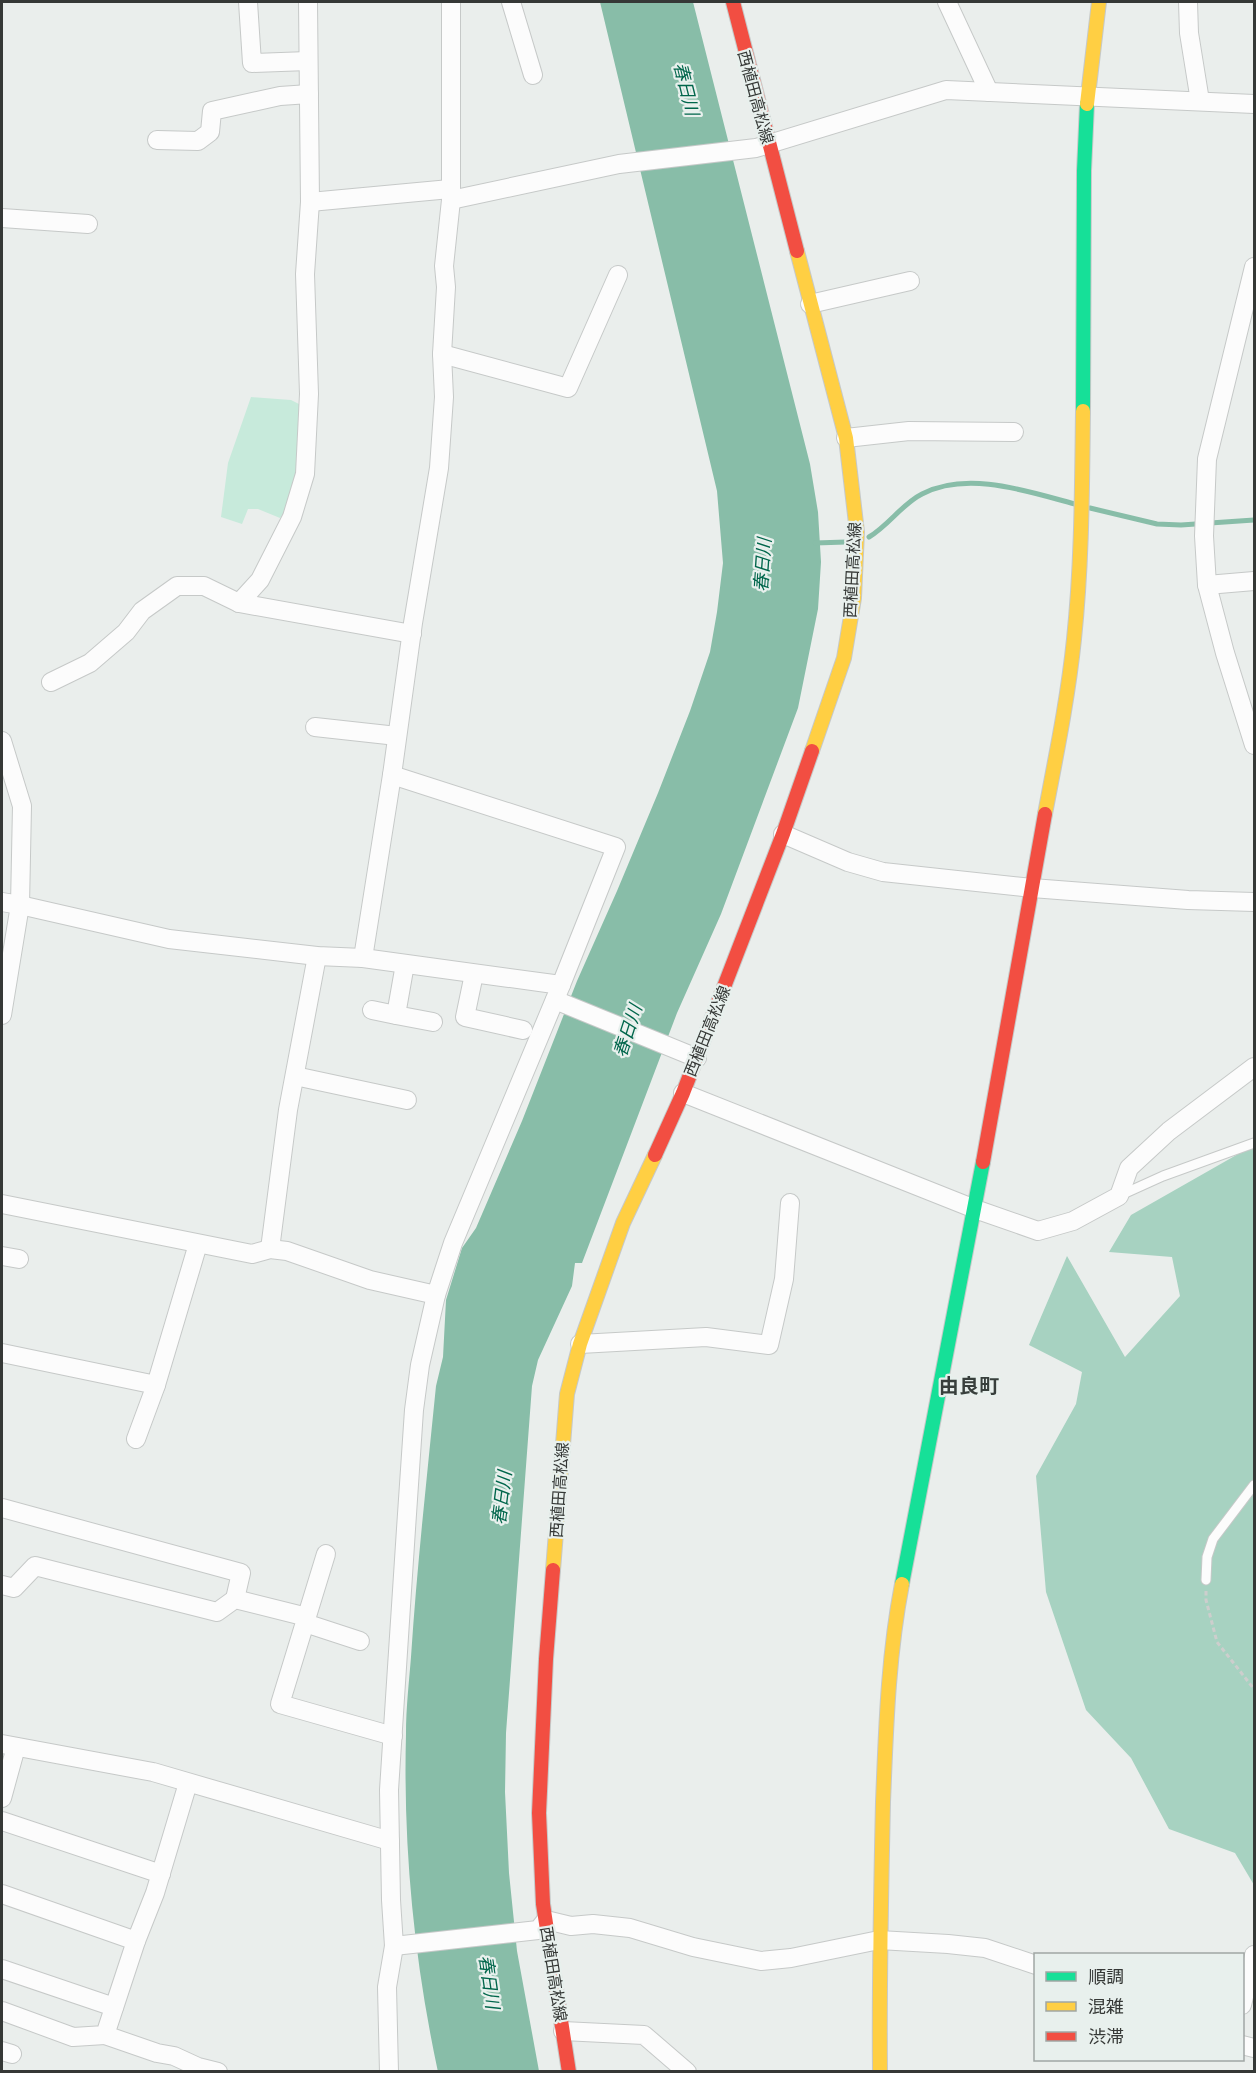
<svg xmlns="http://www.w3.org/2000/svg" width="1256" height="2073" font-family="Arial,'Noto Sans JP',sans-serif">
<rect width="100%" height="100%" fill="#eaeeec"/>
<polygon fill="#c7eadb" points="251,397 291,400 303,406 301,472 293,501 280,518 258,509 248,509 242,524 221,517 228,463"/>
<polygon fill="#a7d2c1" points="1254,1145 1254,1885 1235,1853 1169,1829 1131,1758 1086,1710 1046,1592 1036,1476 1076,1404 1082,1372 1029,1345 1067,1256 1125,1357 1180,1296 1172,1257 1109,1252 1131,1215"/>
<path fill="#88bda8" d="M600,2H693L810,464L818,512L821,562L818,609L798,708L721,914L677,1013L582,1263H575L572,1286L538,1360L532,1386L506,1733L505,1792L509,1873L517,1951L539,2071L438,2072C414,1960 403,1847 406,1734C406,1708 409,1682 411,1657C417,1566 427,1476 436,1386L443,1357L446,1300L462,1248L476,1228L522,1121L577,981L617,891L658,793L690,711L710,652L717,612L723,563L717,491Z"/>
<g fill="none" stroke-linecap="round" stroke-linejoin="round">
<g stroke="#88bda8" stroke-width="5">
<polyline points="1090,508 1157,524 1181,525 1254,520"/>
<path d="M869,537C889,525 902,504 922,494C968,470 1029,492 1075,504"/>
<polyline points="815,543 846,542"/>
</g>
<g stroke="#c6c9c8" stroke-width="11">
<g id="lane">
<polyline points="1121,1195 1163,1176 1254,1143"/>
<polyline points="1206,1580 1207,1557 1213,1539 1254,1485"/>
</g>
</g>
<g stroke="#c6c9c8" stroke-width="20">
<g id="street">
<polyline points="248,2 252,63 308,61"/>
<polyline points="511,2 533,75"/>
<polyline points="947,2 989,92"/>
<polyline points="1188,2 1189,33 1200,101"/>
<polyline points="157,140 198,141 210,132 212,111 280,96 309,94"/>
<polyline points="451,200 619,164 756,148 946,90 1254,104"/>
<polyline points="310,202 450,189"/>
<polyline points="2,218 88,224"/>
<polyline points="1254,267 1207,459 1204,536 1207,585 1225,653 1254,745"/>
<polyline points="810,304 910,281"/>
<polyline points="442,354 568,388 618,275"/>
<polyline points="846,438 909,431 1014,432"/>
<polyline points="1207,585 1254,581"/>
<polyline points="239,603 260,580 292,517 305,474 309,394 305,274 310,202 308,2"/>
<polyline points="51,682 90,663 126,632 142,611 177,586 204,586 239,603 412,634"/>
<polyline points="315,727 397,736"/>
<polyline points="2,741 22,806 20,905 2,1015"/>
<polyline points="392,775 616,847 561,985"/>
<polyline points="783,834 848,862 883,872 1032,888 1188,900 1254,902"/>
<polyline points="2,902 20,905 169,939 317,956 363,958 561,985 453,1243 436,1295 420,1365 414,1410 406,1529 389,1790 391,1900 394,1946 538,1930 546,1920 571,1926 593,1924 630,1928 693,1947 761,1961 791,1958 879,1940 948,1944 985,1948 1036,1965"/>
<polyline points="363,958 392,775 413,623 439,468 444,397 442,354 446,287 444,266 451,200 451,2"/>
<polyline points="405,964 396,1015 433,1022"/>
<polyline points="474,974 465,1017 523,1030"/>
<polyline points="555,1000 697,1058"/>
<polyline points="372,1010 396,1015"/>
<polyline points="295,1076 407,1100"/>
<polyline points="683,1093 975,1209 1038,1231 1073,1221 1119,1196 1129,1168 1169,1131 1254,1067"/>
<polyline points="2,1204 252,1254 270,1249 287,1251 370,1280 436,1295"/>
<polyline points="270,1249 288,1110 317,956"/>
<polyline points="2,1256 19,1259"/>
<polyline points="580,1344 706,1337 769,1345 784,1279 790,1203"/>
<polyline points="2,1353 156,1385"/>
<polyline points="136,1439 156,1385 198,1244"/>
<polyline points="2,1508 241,1573 235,1599"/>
<polyline points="326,1554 280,1704 393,1736"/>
<polyline points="2,1585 14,1588 35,1566 217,1612 235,1599 307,1617"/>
<polyline points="305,1623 360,1641"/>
<polyline points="2,1744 153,1772 390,1841"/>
<polyline points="2,1798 16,1747"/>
<polyline points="2,1821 161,1874"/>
<polyline points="2,1894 136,1941"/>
<polyline points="2,1969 114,2007"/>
<polyline points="1242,2005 1254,1955"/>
<polyline points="2,2011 73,2037 105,2035 136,1941 155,1893 188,1783"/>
<polyline points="563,2031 644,2035 687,2072"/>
<polyline points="105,2035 157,2053 174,2056 198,2067 218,2072"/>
<polyline points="1242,2045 1254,2048"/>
<polyline points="2,2051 12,2054"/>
<polyline points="389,2072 387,1987 394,1946"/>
</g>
</g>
<g stroke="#c6c9c8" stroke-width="16">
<g id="fast">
<polyline points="1083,411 1084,171 1087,104"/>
<polyline points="902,1584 983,1162"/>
</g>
</g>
<g stroke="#c6c9c8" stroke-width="16">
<g id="slow">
<polyline points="1087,104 1099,2"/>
<polyline points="797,251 846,438 857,532 854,598 844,658 812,751"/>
<path d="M1045,814C1056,756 1068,698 1074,639C1082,563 1082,487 1083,411"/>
<polyline points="553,1570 567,1394 580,1344 623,1223 655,1155"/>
<path d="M880,2072C879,1982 881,1892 883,1802C886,1729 888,1656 902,1584"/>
</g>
</g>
<g stroke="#c6c9c8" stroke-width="16">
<g id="jam">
<polyline points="733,2 797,251"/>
<polyline points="655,1155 683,1093 783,834 812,751"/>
<polyline points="983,1162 1045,814"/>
<polyline points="553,1570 546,1659 539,1813 543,1904 569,2072"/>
</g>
</g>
<polyline stroke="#cdcecd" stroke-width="3" stroke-dasharray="4.5 3" stroke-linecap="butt" points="1206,1591 1206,1600 1217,1642 1254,1689"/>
<use href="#lane" stroke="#fcfcfc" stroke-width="9"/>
<use href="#street" stroke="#fcfcfc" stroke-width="18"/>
<use href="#fast" stroke="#16e098" stroke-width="14"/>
<use href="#slow" stroke="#ffcf43" stroke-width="14"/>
<use href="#jam" stroke="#f24e42" stroke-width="14"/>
</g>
<g text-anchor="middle" stroke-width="4.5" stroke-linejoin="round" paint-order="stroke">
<g font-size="16" fill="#353836" stroke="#e8f0ed">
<text transform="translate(756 97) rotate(75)" y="6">西植田高松線</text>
<text transform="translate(852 570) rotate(-87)" y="6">西植田高松線</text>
<text transform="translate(707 1031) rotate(-68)" y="6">西植田高松線</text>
<text transform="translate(559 1490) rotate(-86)" y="6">西植田高松線</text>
<text transform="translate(554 1974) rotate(81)" y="6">西植田高松線</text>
</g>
<g font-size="18" font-style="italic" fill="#00664b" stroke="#e8f0ed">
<text transform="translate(686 89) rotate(76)" y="6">春日川</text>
<text transform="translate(763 565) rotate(-86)" y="6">春日川</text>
<text transform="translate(628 1031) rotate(-72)" y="6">春日川</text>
<text transform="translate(502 1498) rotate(-83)" y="6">春日川</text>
<text transform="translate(489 1982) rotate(82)" y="6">春日川</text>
</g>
<g font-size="20" font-weight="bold" fill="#383f3c" stroke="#e8f0ed">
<text x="969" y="1393">由良町</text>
</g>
</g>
<rect width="1256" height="2073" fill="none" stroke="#353836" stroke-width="6"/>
<rect x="1034" y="1953" width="210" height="108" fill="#e8f0ed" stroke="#a0a6a4" stroke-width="1.5"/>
<rect x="1046" y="1972" width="30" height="9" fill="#16e098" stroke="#a0a6a4" stroke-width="1.5"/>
<text x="1088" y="1983" font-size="18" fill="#353836">順調</text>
<rect x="1046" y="2002" width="30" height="9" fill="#ffcf43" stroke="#a0a6a4" stroke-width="1.5"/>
<text x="1088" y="2013" font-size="18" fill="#353836">混雑</text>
<rect x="1046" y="2032" width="30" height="9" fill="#f24e42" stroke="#a0a6a4" stroke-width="1.5"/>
<text x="1088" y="2043" font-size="18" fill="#353836">渋滞</text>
</svg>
